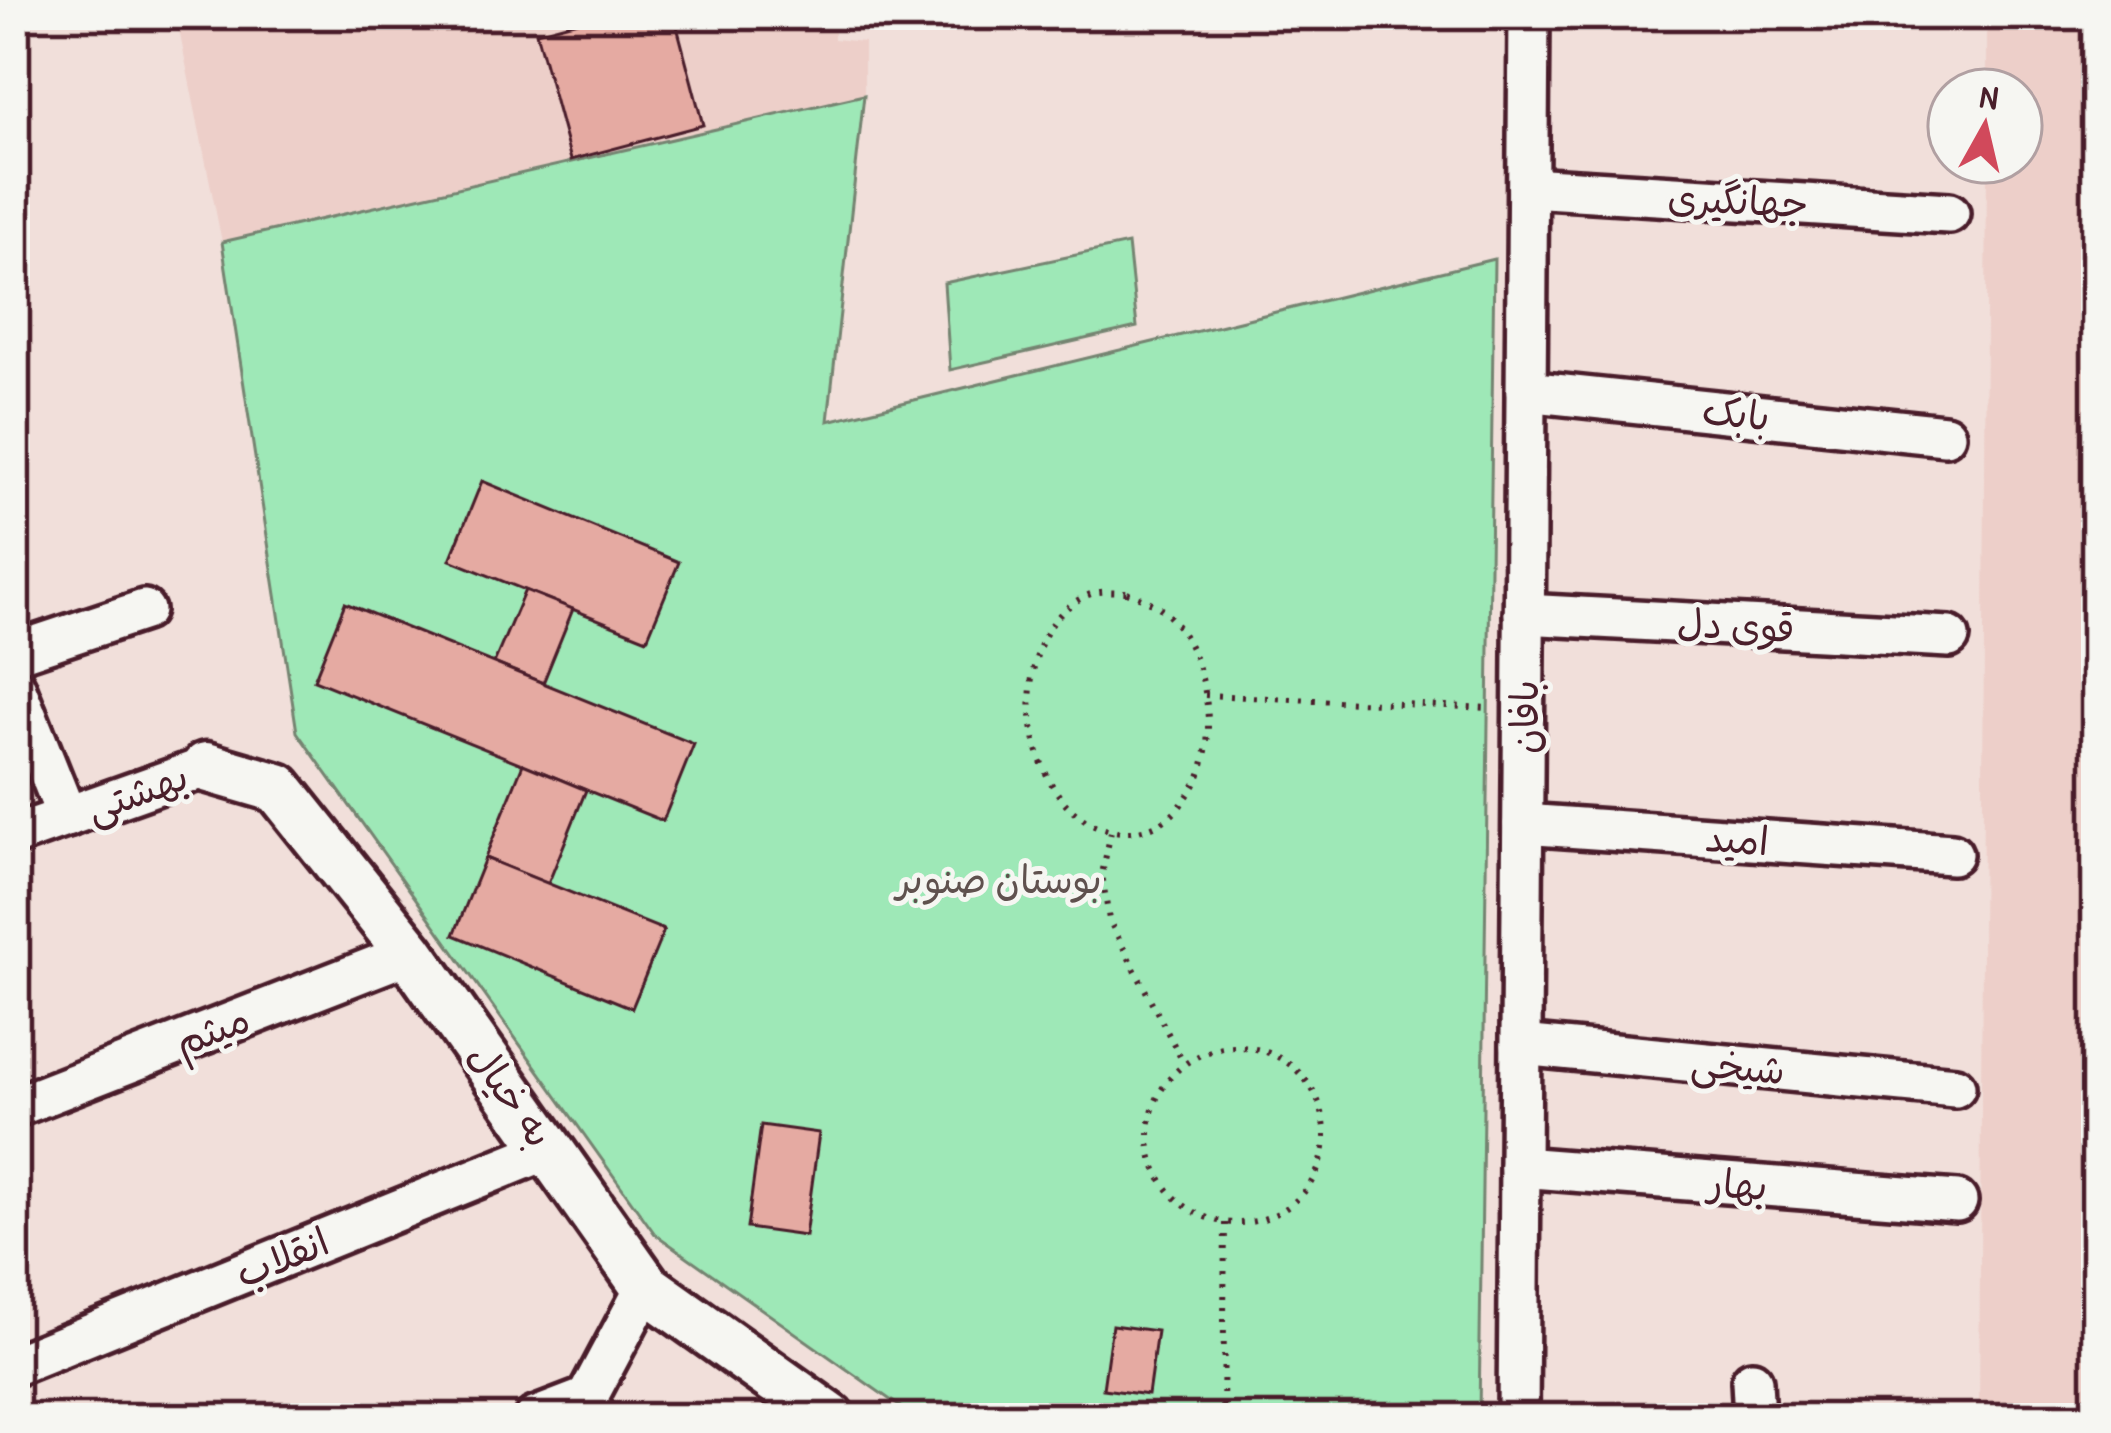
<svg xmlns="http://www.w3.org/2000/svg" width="2111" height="1433" font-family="'Patrick Hand','Playpen Sans Arabic',sans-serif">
<rect width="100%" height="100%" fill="#f1dfda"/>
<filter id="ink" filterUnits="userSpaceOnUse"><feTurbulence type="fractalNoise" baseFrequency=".00833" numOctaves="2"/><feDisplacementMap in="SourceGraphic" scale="24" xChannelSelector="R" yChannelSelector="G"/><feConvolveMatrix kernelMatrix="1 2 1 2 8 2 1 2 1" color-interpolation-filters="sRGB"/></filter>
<g filter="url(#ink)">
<g fill="#edcfc9">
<polygon points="176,15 834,15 834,39 864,42 864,95 222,242"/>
<polygon points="1987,15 2096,15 2096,1418 1979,1418 1987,162 2021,162 2021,90 1987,90"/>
</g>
<g fill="#9ee8b7" stroke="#748471" stroke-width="3">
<polygon points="864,95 828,421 1494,259 1479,1418 916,1418 655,1234 297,732 222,242"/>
<polygon points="1128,244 1137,327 950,370 944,283"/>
</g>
<g fill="#e5aaa2" stroke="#4a1f2b" stroke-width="3">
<polygon points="600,15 674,15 703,125 571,160 536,32"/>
<polygon points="482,481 679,562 647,639 450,560"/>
<polygon points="525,590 573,609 543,683 494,663"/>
<polygon points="345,603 694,744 663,821 314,680"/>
<polygon points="523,764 586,790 548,884 485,858"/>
<polygon points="485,858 664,930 632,1008 454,935"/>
<polygon points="761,1125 819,1133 805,1236 747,1228"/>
<polygon points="1112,1325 1157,1331 1148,1395 1103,1389"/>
</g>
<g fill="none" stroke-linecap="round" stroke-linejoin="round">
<g stroke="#4a1f2b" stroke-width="48">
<g id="minor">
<polyline points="1528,187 1949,213"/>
<polyline points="1526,391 1945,435"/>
<polyline points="1524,614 1949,637"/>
<polyline points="15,653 144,610"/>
<polyline points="15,687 67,817"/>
<polyline points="1523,824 1952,854"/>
<polyline points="15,835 206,767"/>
<polyline points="1521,1045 1955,1087"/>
<polyline points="15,1107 410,953"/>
<polyline points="1520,1167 1957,1201"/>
<polyline points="15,1365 549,1149"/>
<polyline points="1752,1381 1754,1418"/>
<polyline points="535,1418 587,1398"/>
<polyline points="595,1418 587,1398 646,1287"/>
<polyline points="1518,1418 1529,15"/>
</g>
</g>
<g stroke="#4a1f2b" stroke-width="57">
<polyline id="tertiary" points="206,767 278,788 410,953 646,1287 830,1418"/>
</g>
<g stroke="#4a1f2b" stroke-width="6" stroke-dasharray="3 9" stroke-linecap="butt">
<path d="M1127,592C1138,597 1151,601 1160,608C1205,643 1220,728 1198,779C1194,787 1188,795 1183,802C1172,820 1150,831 1129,832C1021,835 992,630 1091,594C1101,590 1116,592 1127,592Z"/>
<polyline points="1205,695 1489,708"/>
<polyline points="1111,832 1102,874 1109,920 1184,1064"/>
<circle cx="1237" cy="1135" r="88"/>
<polyline points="1223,1418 1225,1222"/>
</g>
<use href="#minor" stroke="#f6f6f2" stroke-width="39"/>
<use href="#tertiary" stroke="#f6f6f2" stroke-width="48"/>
</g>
</g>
<g text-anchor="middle" stroke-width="10" stroke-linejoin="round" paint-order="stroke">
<g font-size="39" fill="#4a1f2b" stroke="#f6f6f2">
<text transform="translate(1738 200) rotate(3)" y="14">جهانگیری</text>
<text transform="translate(1736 413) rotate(6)" y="14">بابک</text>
<text transform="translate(1736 625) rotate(3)" y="14">قوی دل</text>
<text transform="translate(1524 717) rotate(-90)" y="14">بافان</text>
<text transform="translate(137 792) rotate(-20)" y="14">بهشتی</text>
<text transform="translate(1737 839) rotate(4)" y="14">امید</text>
<text transform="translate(212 1030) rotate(-21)" y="14">میثم</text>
<text transform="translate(1738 1066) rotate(5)" y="14">شیخی</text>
<text transform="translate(511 1095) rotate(55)" y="14">به خیال</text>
<text transform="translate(1738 1184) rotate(4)" y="14">بهار</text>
<text transform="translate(282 1257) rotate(-22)" y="14">انقلاب</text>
</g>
<g font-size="39" fill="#5f514e" stroke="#f6f6f2">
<text x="999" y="893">بوستان صنوبر</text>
</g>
</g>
<rect width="2111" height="1433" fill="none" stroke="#f6f6f2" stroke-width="60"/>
<rect x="30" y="30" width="2051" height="1373" fill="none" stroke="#4a1f2b" stroke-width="4.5" filter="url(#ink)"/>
<g transform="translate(1985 126) rotate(8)"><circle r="57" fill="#f6f6f2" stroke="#b1a0a2" stroke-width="3"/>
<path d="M0-9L21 45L0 30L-21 45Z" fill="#d1495b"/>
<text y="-18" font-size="33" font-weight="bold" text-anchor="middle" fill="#4a1f2b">N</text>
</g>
</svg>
